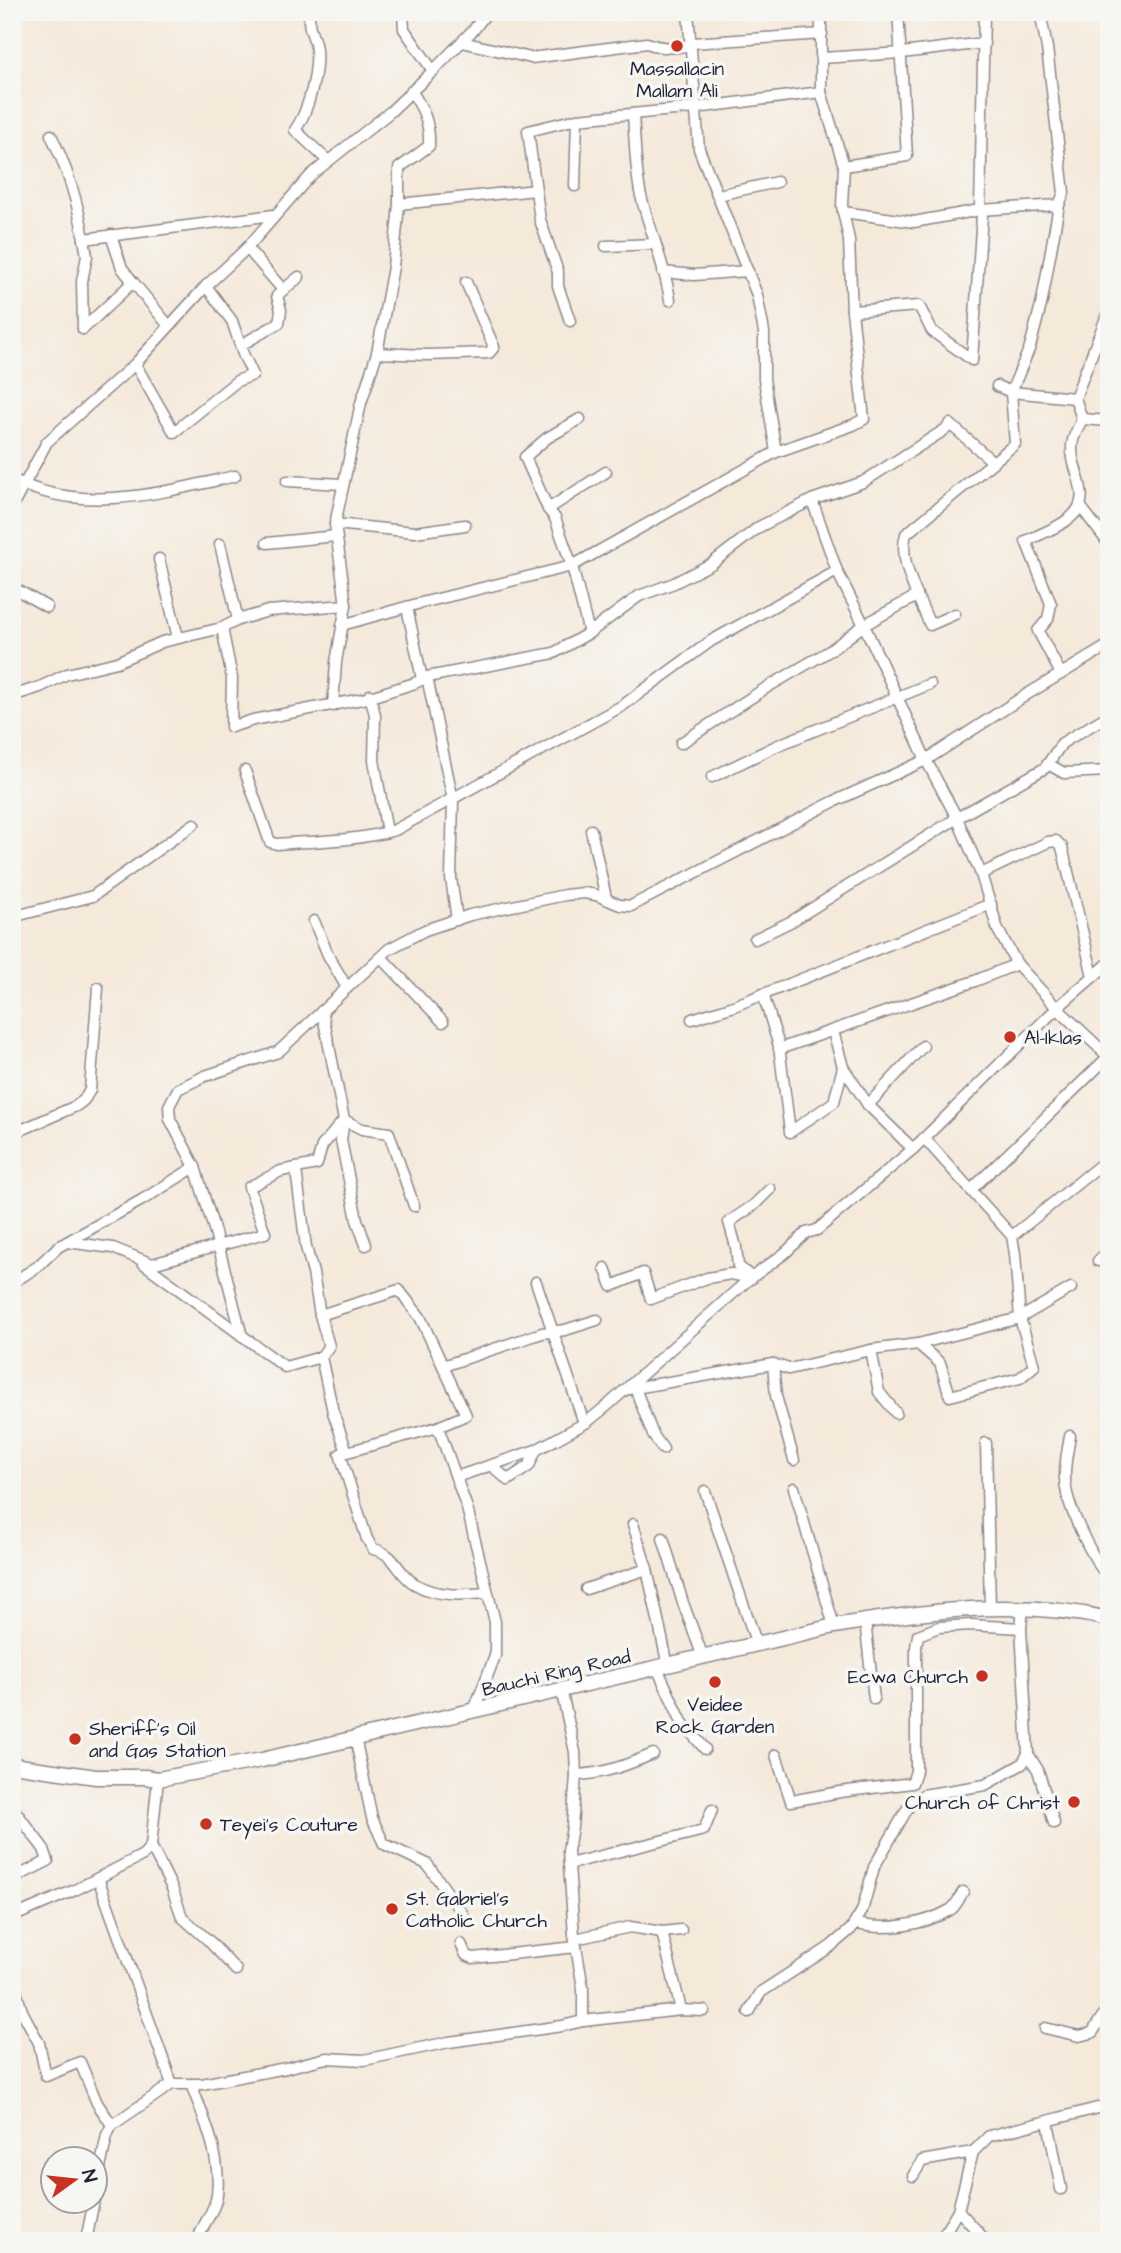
<svg xmlns="http://www.w3.org/2000/svg" width="1121" height="2253" font-family="'Architects Daughter',sans-serif">
<rect width="100%" height="100%" fill="#f6f6f2"/>
<filter id="ink" filterUnits="userSpaceOnUse"><feTurbulence type="fractalNoise" baseFrequency=".0143" numOctaves="2"/><feDisplacementMap in="SourceGraphic" scale="14" xChannelSelector="R" yChannelSelector="G"/><feConvolveMatrix kernelMatrix="1 2 1 2 8 2 1 2 1" color-interpolation-filters="sRGB"/></filter>
<filter id="wash" filterUnits="userSpaceOnUse"><feTurbulence type="fractalNoise" baseFrequency=".00686" numOctaves="4" result="noise"/><feDisplacementMap in="SourceGraphic" scale="28" xChannelSelector="R" yChannelSelector="G"/><feGaussianBlur stdDeviation="1.57" result="paint"/><feColorMatrix in="noise" values="0 0 0 0 0 0 0 0 0 0 0 0 0 0 0 0 0 1.4 0 .05"/><feComposite in="paint" operator="in"/></filter>
<g filter="url(#wash)">
<rect width="100%" height="100%" fill="#f5e9da"/>
</g>
<g filter="url(#ink)">
<g fill="none" stroke-linecap="round" stroke-linejoin="round">
<g stroke="#8c868a" stroke-width="13">
<g id="minor">
<path d="M310,12C307,27 312,31 315,44C320,67 309,111 295,130L328,161"/>
<polyline points="403,12 404,29 433,71"/>
<polyline points="688,12 699,149 757,295 764,332 764,379 776,452"/>
<polyline points="1108,12 1109,15"/>
<path d="M462,42L531,58L647,43C659,48 680,50 692,43L822,34"/>
<polyline points="821,58 902,53 984,43"/>
<path d="M633,114C635,141 635,170 641,196C650,231 665,265 670,300"/>
<path d="M51,135C67,168 78,202 84,239L274,215"/>
<polyline points="844,166 907,156 898,12"/>
<polyline points="575,186 577,119"/>
<polyline points="718,195 777,182"/>
<polyline points="399,204 536,190"/>
<polyline points="843,212 914,222 980,210 1059,205"/>
<polyline points="111,235 122,268 133,282"/>
<polyline points="606,246 655,244"/>
<polyline points="247,248 283,290 299,277"/>
<polyline points="663,272 694,275 748,271"/>
<polyline points="852,311 919,306 932,331 972,360"/>
<polyline points="570,321 558,286 558,272 540,220 528,131 577,119 696,108 821,92"/>
<polyline points="83,329 133,282 169,326"/>
<polyline points="83,329 82,281 87,256 84,239"/>
<polyline points="241,345 279,323 281,310 277,296 283,290"/>
<polyline points="377,353 428,355 489,353 494,347 466,282"/>
<polyline points="972,360 982,215 980,210 984,12"/>
<polyline points="135,364 174,432 237,381 253,375 243,354 232,321 206,286"/>
<polyline points="997,386 1011,392 1075,398 1082,419 1109,421"/>
<polyline points="1075,398 1109,310"/>
<polyline points="580,419 547,438 525,457 548,509 555,518 572,566 589,633"/>
<path d="M12,479C81,516 164,492 235,476"/>
<polyline points="287,481 343,484"/>
<polyline points="812,500 837,571 864,625 926,760 957,818 981,874 998,930 1017,964 1057,1008 1109,1057"/>
<polyline points="12,507 47,442 135,364 206,286 247,248 311,175 390,112 433,71 475,28 487,12"/>
<polyline points="1081,507 1109,544"/>
<polyline points="548,509 606,472"/>
<polyline points="335,524 415,532 465,525"/>
<polyline points="267,543 336,536"/>
<polyline points="220,544 238,620"/>
<polyline points="159,559 178,638"/>
<polyline points="12,587 47,607"/>
<polyline points="916,593 930,625 955,614"/>
<polyline points="407,607 422,679"/>
<polyline points="342,625 417,604 572,566 776,452 853,425 864,419 852,311 849,240 842,206 844,166 821,92 821,12"/>
<polyline points="222,628 232,678 231,727 253,720 367,698 415,683 427,677 554,653 589,633 639,596 674,583 711,564 759,527 812,500 863,482 946,429 950,424 993,462"/>
<path d="M1061,674L1038,631L1048,619L1051,604L1026,541C1040,534 1058,528 1070,518C1098,495 1066,469 1073,440C1075,433 1079,426 1082,419"/>
<polyline points="427,677 453,800 451,878 457,920"/>
<polyline points="370,695 375,715 374,760 387,832"/>
<polyline points="12,696 40,687 67,674 117,662 162,642 222,628 238,620 268,611 346,605"/>
<path d="M333,706L336,662L346,605L335,524L361,403L377,353L393,267L399,204V168L429,146C430,124 424,109 411,91"/>
<path d="M681,743L766,688L831,650L864,625L913,598L916,593C909,576 900,553 906,534L1015,444L1011,392L1030,347L1042,301L1059,205L1064,193L1047,48L1040,12"/>
<polyline points="1048,764 1064,773 1109,771"/>
<path d="M245,771L270,842L277,844C317,841 357,841 395,830L622,706L711,641L837,571"/>
<polyline points="712,777 776,746 930,684"/>
<polyline points="591,830 606,898"/>
<polyline points="981,874 1048,842 1056,841 1062,847 1093,976"/>
<polyline points="12,917 93,896 194,824"/>
<polyline points="314,921 328,955 347,988"/>
<polyline points="755,939 792,921 957,818 1045,768 1062,743 1109,715"/>
<polyline points="381,957 443,1022"/>
<polyline points="763,994 779,1046 790,1132 834,1102 843,1067"/>
<polyline points="692,1019 731,1007 991,904"/>
<polyline points="833,1031 843,1067 868,1105"/>
<polyline points="779,1049 975,981 1017,964"/>
<polyline points="12,1134 76,1106 84,1100 90,1090 98,988"/>
<polyline points="913,1149 868,1105 923,1046"/>
<polyline points="195,1167 214,1229 242,1336"/>
<polyline points="971,1190 1109,1056"/>
<polyline points="1012,1236 1109,1158"/>
<polyline points="67,1242 113,1248 152,1264 265,1233 249,1187 281,1171 317,1164 322,1146 344,1120 322,1011"/>
<polyline points="366,1245 357,1220 341,1140 344,1120 362,1129 389,1133 414,1206"/>
<polyline points="1098,1261 1109,1250"/>
<polyline points="143,1263 285,1367 321,1357 329,1346 320,1315 313,1273 306,1247 296,1170"/>
<polyline points="605,1268 612,1286 643,1273 651,1299 707,1278 731,1274 752,1278"/>
<polyline points="750,1276 738,1266 736,1247 729,1222 754,1205 770,1189"/>
<polyline points="536,1282 584,1423"/>
<polyline points="12,1283 37,1267 58,1247 142,1200 195,1167 170,1119 169,1106 178,1089 205,1076 278,1052 389,949 425,930 470,915 565,895 584,893 596,895 620,905 631,906 833,802 926,760 1026,695 1109,645"/>
<polyline points="320,1315 399,1290 420,1317 466,1415 438,1427"/>
<polyline points="918,1344 940,1363 950,1396 1020,1378 1034,1366 1020,1318 1071,1288"/>
<polyline points="871,1350 879,1392 896,1413"/>
<polyline points="321,1357 333,1412 347,1452 438,1427 467,1508 495,1622 495,1656 474,1710"/>
<polyline points="773,1364 776,1396 794,1460"/>
<polyline points="443,1366 542,1333 565,1330 597,1320"/>
<polyline points="635,1388 653,1435 663,1449"/>
<polyline points="629,1389 773,1364 789,1369 871,1350 918,1344 1020,1318 1015,1254 1012,1236 924,1138"/>
<path d="M1070,1436C1068,1450 1064,1465 1065,1479C1065,1504 1093,1560 1109,1578"/>
<polyline points="986,1443 990,1607"/>
<path d="M347,1452L340,1454L367,1539L373,1549C397,1554 397,1574 415,1584C436,1597 463,1595 487,1593"/>
<polyline points="491,1465 508,1480 529,1466 536,1450 587,1422 608,1405 747,1281 785,1253 806,1233 817,1230 913,1149 1057,1008 1109,963"/>
<polyline points="456,1477 536,1450"/>
<polyline points="794,1488 834,1626"/>
<polyline points="705,1491 757,1645"/>
<polyline points="633,1524 647,1569 668,1666"/>
<polyline points="663,1538 683,1603 703,1657"/>
<polyline points="586,1589 647,1569"/>
<polyline points="865,1621 874,1699"/>
<polyline points="657,1668 682,1722 705,1749"/>
<polyline points="561,1689 575,1752 576,1775 572,1827 568,1851 574,1935 583,1988 583,2021"/>
<polyline points="355,1737 372,1818 384,1844 427,1864 464,1916"/>
<polyline points="1028,1754 1038,1770 1054,1823"/>
<polyline points="776,1755 791,1801 840,1792 912,1783 916,1771 916,1647 918,1635 939,1627 971,1625 1021,1628"/>
<path d="M576,1775C604,1774 627,1765 653,1754"/>
<polyline points="12,1807 44,1849 48,1861 12,1879"/>
<polyline points="151,1846 172,1888 182,1917 209,1941 236,1970"/>
<polyline points="569,1864 704,1830 712,1810"/>
<polyline points="98,1878 172,2084"/>
<polyline points="12,1917 75,1890 143,1855 151,1846 158,1779"/>
<path d="M855,1923C883,1932 924,1925 950,1910C956,1907 959,1898 963,1892"/>
<polyline points="662,1932 681,2010"/>
<polyline points="575,1939 630,1927 662,1932 681,1930"/>
<polyline points="461,1944 466,1955 473,1958 576,1947"/>
<polyline points="12,1979 22,2011 39,2043 46,2076 80,2062 97,2103 112,2125"/>
<polyline points="749,2012 761,1992 830,1947 851,1929 862,1911 874,1867 909,1806 923,1795 985,1785 1022,1764 1028,1754 1021,1628 1023,1608"/>
<polyline points="1045,2028 1079,2036 1092,2033 1109,2006"/>
<path d="M191,2084C204,2119 222,2157 217,2195C215,2212 201,2225 198,2241"/>
<polyline points="1048,2122 1061,2189"/>
<polyline points="913,2176 922,2161 973,2152"/>
<polyline points="94,2197 107,2135 112,2125 172,2084 202,2084 286,2068 326,2058 364,2060 449,2042 562,2026 583,2021 681,2010 704,2011"/>
<polyline points="958,2210 986,2241"/>
<polyline points="86,2241 94,2200"/>
<polyline points="940,2241 958,2210 973,2152 989,2136 1109,2105"/>
</g>
</g>
<g stroke="#8c868a" stroke-width="17">
<path id="major" d="M12,1765L96,1777H145L158,1779L262,1760L834,1626C925,1611 1018,1598 1109,1619"/>
</g>
<use href="#minor" stroke="#fff" stroke-width="10"/>
<use href="#major" stroke="#fff" stroke-width="14"/>
</g>
</g>
<g fill="#c8321e" stroke="#f6f6f2" stroke-width="2.5">
<circle cx="677" cy="46" r="7"/>
<circle cx="1010" cy="1037" r="7"/>
<circle cx="982" cy="1676" r="7"/>
<circle cx="715" cy="1682" r="7"/>
<circle cx="75" cy="1739" r="7"/>
<circle cx="1074" cy="1802" r="7"/>
<circle cx="206" cy="1824" r="7"/>
<circle cx="392" cy="1909" r="7"/>
</g>
<g text-anchor="middle" stroke-width="7" stroke-linejoin="round" paint-order="stroke">
<g font-size="19" fill="#22223b" stroke="#f6f6f2" text-anchor="start">
<text x="677" y="75" text-anchor="middle">Massallacin<tspan x="677" dy="22">Mallam Ali</tspan></text>
<text x="1024" y="1044">Al-Iklas</text>
<text x="968" y="1683" text-anchor="end">Ecwa Church</text>
<text x="715" y="1711" text-anchor="middle">Veidee<tspan x="715" dy="22">Rock Garden</tspan></text>
<text x="89" y="1735">Sheriff's Oil<tspan x="89" dy="22">and Gas Station</tspan></text>
<text x="1060" y="1809" text-anchor="end">Church of Christ</text>
<text x="220" y="1831">Teyei's Couture</text>
<text x="406" y="1905">St. Gabriel's<tspan x="406" dy="22">Catholic Church</tspan></text>
</g>
<g font-size="19" fill="#22223b" stroke="#f6f6f2">
<text transform="translate(556 1672) rotate(-13)" y="7">Bauchi Ring Road</text>
</g>
</g>
<rect width="1121" height="2253" fill="none" stroke="#f6f6f2" stroke-width="42"/>
<g transform="translate(74 2180) rotate(75)"><circle r="33" fill="#f6f6f2" stroke="#a1a1a9" stroke-width="2"/>
<path d="M0-5L12 26L0 18L-12 26Z" fill="#c8321e"/>
<text y="-10" font-size="19" font-weight="bold" text-anchor="middle" fill="#22223b">N</text>
</g>
</svg>
